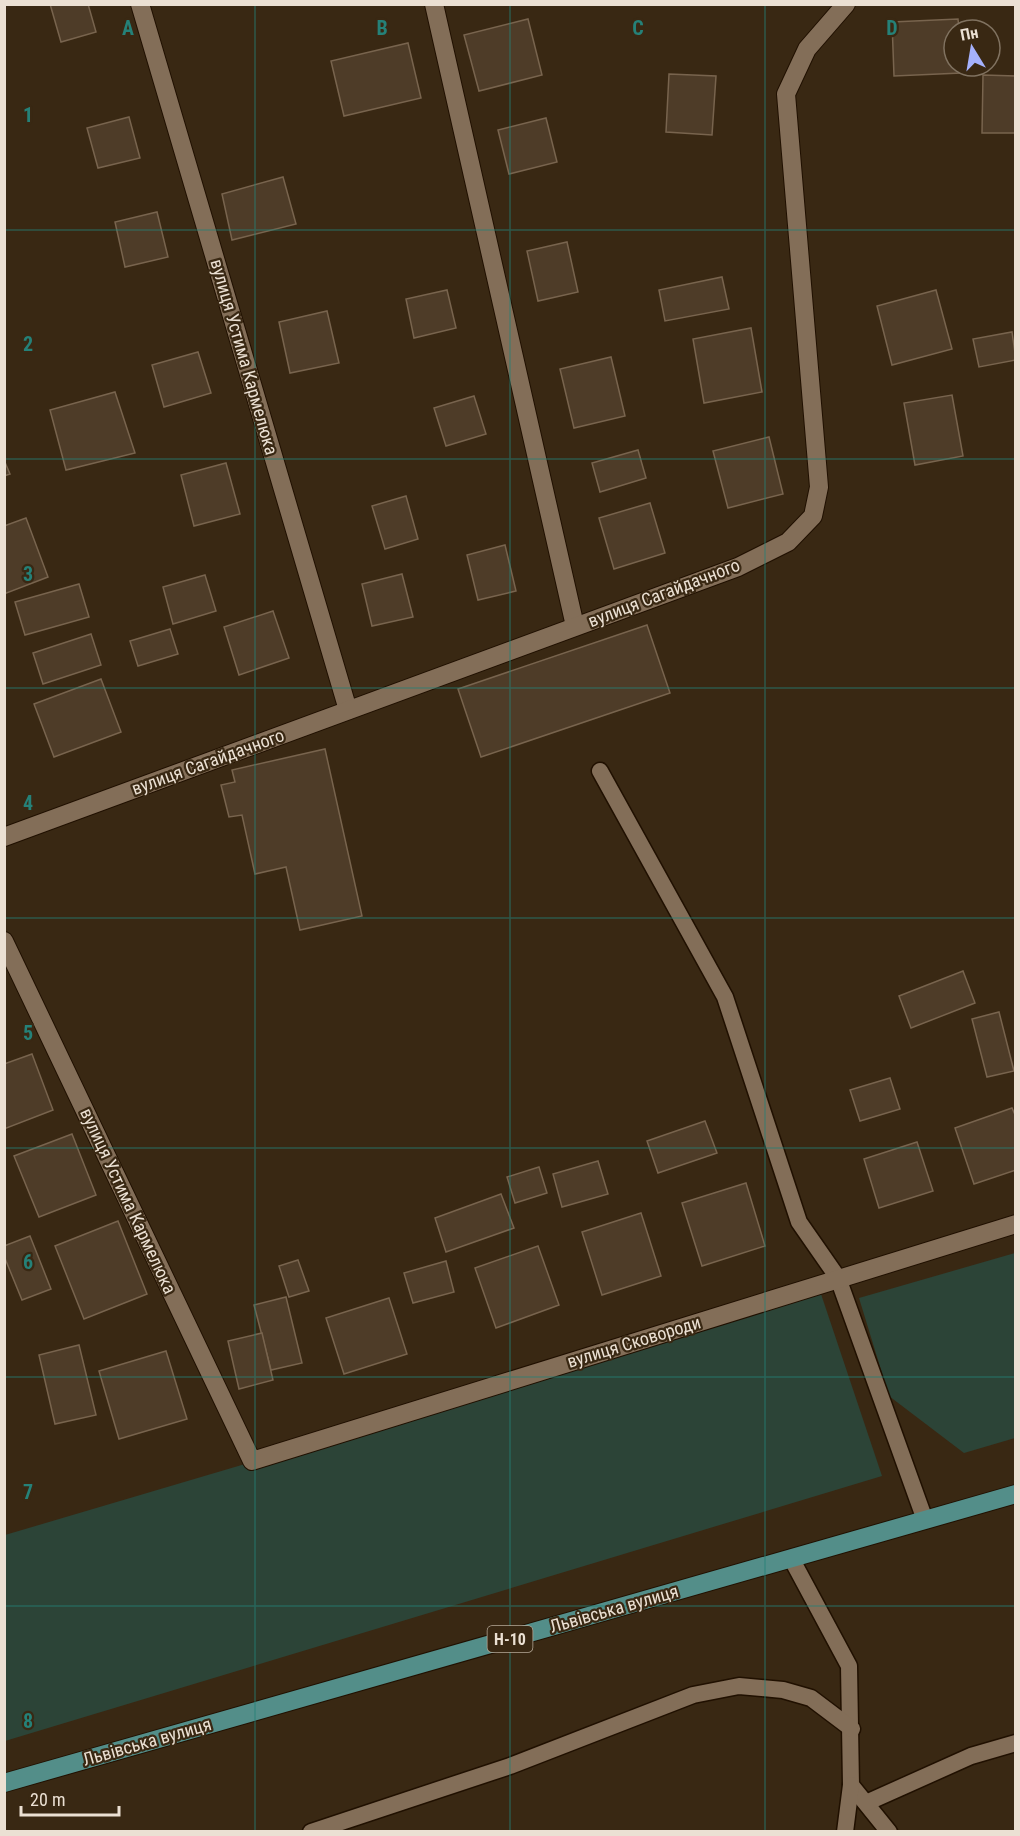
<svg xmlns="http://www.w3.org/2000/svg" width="1020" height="1836" font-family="'Roboto Condensed',sans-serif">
<rect width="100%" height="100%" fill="#392813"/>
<g fill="#2c4437">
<polygon points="1015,1253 1015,1438 964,1453 889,1396 859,1298"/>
<polygon points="821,1294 882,1476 5,1741 5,1535"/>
</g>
<g fill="#4e3c28" stroke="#78644e" stroke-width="1.5">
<polygon points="50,4 88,4 96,32 61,42"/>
<polygon points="528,19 542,75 479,91 464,35"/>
<polygon points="958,19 959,30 954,30 954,66 961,66 961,73 894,76 892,22"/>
<polygon points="408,43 421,98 344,116 331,61"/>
<polygon points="669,74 716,76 712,135 666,132"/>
<polygon points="983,75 1016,76 1016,133 982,133"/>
<polygon points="129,117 140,158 98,168 87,128"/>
<polygon points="546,118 557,162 509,174 498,130"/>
<polygon points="283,177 296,224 232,240 222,194"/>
<polygon points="157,212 168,257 125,267 115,222"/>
<polygon points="567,242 578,292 538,301 527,251"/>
<polygon points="722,277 729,309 665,321 659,290"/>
<polygon points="447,290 456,328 414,338 406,299"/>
<polygon points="936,290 952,349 892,365 877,306"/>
<polygon points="327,311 339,363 290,373 279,322"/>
<polygon points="751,328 762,392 704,403 693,339"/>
<polygon points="1012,332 1016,360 979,367 973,339"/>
<polygon points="198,352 211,393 164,407 152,365"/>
<polygon points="611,357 625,416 574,428 560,369"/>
<polygon points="115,392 135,453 66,470 50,410"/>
<polygon points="952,395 963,456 915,465 904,403"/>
<polygon points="474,396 486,434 446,446 434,408"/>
<polygon points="769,437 783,494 728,508 713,451"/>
<polygon points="638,450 646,478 600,492 592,463"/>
<polygon points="4,460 10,474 4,476"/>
<polygon points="226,463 240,514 194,526 181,475"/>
<polygon points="406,496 418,539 385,549 372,506"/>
<polygon points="650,503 665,553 614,569 599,518"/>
<polygon points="26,518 48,577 4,594 4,526"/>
<polygon points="505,545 516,591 478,600 467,555"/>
<polygon points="402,574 413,617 372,626 362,584"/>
<polygon points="205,575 216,611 173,624 163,587"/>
<polygon points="79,584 89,617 25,635 15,602"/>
<polygon points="273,611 289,658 239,675 224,627"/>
<polygon points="647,625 670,693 481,757 458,689"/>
<polygon points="170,629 178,654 138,666 130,641"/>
<polygon points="91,634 101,665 43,684 33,653"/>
<polygon points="101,679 121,732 54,757 34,704"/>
<polygon points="325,749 362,916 300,930 286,867 255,874 242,815 229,817 221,785 235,782 232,770"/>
<polygon points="963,971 975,1003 911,1028 899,996"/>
<polygon points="999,1012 1014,1071 987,1077 972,1019"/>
<polygon points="32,1054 53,1110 4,1129 4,1064"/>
<polygon points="890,1078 900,1109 860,1121 850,1090"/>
<polygon points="1012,1108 1016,1117 1016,1170 974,1184 955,1128"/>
<polygon points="705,1121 717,1153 658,1173 647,1141"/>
<polygon points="72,1134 96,1195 39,1217 14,1156"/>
<polygon points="917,1142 933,1191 879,1208 864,1159"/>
<polygon points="598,1161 608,1194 562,1207 553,1174"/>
<polygon points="539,1167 547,1193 515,1203 507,1177"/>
<polygon points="746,1183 765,1246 702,1266 682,1203"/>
<polygon points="501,1194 514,1228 446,1252 435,1218"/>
<polygon points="641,1213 661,1276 602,1295 582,1232"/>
<polygon points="118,1221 147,1294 84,1319 55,1246"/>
<polygon points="30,1236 51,1289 22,1300 4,1256 4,1246"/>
<polygon points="538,1246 559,1305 496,1328 475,1268"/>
<polygon points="298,1260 309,1291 289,1297 279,1266"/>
<polygon points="446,1261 454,1292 413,1303 404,1273"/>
<polygon points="286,1297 302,1363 271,1370 254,1305"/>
<polygon points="389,1298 407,1354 344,1374 326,1318"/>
<polygon points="262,1333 273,1380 239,1389 228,1341"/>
<polygon points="79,1345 96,1415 55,1424 39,1355"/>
<polygon points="166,1351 187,1419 119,1439 99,1371"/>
</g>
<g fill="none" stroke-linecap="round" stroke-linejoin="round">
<g stroke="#201000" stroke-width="19">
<g id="service">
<polyline points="600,771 725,997 799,1222 838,1278 925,1520"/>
<polyline points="791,1558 849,1666 851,1785 889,1832"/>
<polyline points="866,1803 971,1756 1016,1743"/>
<polyline points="311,1832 510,1766 693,1695 739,1686 783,1690 811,1698 852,1729"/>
<polyline points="845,1832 851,1785"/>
</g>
</g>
<g stroke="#201000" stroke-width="20">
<g id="minor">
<polyline points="140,4 348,710"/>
<polyline points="434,4 575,626"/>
<polyline points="4,837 738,567 788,542 813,516 819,487 786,94 807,49 846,4"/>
<polyline points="4,941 252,1461 1016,1224"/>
</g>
</g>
<g stroke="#201000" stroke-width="20">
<polyline id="primary" points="4,1783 1016,1494"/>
</g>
<use href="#service" stroke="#836e58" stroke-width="16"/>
<use href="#minor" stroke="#836e58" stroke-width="18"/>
<use href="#primary" stroke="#538e89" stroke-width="18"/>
</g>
<path fill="none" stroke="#258178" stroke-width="1.5" stroke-opacity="0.55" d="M255,4V1832M510,4V1832M765,4V1832M4,230H1016M4,459H1016M4,688H1016M4,918H1016M4,1148H1016M4,1377H1016M4,1606H1016"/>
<g text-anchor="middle" stroke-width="4.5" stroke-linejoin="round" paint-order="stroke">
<rect fill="#392813" stroke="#b6a999" stroke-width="1.5" x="487.5" y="1626" width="45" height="26" rx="4.5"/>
<g font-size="16" font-weight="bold" fill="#ebe0d3">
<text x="510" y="1645">Н-10</text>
</g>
<g font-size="18" fill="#ebe0d3" stroke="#392813">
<text transform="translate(244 357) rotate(74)" y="6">вулиця Устима Кармелюка</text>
<text transform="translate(664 593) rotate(-21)" y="6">вулиця Сагайдачного</text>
<text transform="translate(208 762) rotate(-20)" y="6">вулиця Сагайдачного</text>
<text transform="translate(128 1201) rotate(65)" y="6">вулиця Устима Кармелюка</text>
<text transform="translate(634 1342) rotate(-17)" y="6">вулиця Сковороди</text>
<text transform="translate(614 1609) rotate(-16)" y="6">Львівська вулиця</text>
<text transform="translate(147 1742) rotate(-16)" y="6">Львівська вулиця</text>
</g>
</g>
<g font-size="20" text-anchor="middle" font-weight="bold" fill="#258178" stroke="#392813" stroke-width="4.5" stroke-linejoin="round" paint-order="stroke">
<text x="128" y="35">A</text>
<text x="382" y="35">B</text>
<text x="638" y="35">C</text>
<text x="892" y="35">D</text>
<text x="28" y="122">1</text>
<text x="28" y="351">2</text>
<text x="28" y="581">3</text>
<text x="28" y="810">4</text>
<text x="28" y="1040">5</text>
<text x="28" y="1269">6</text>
<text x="28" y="1499">7</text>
<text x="28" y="1728">8</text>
</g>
<rect width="1020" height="1836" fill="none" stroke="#ebe0d3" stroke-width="12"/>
<g transform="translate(972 48) rotate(349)"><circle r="28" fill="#392813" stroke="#807260" stroke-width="1.5"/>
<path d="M0-4.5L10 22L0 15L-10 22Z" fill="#a5b1fc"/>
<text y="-9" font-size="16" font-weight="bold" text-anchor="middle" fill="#ebe0d3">Пн</text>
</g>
<path d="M21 1806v9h98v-9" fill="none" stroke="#ebe0d3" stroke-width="3"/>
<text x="30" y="1806" font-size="18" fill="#ebe0d3" stroke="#392813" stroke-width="4.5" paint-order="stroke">20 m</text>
</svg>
